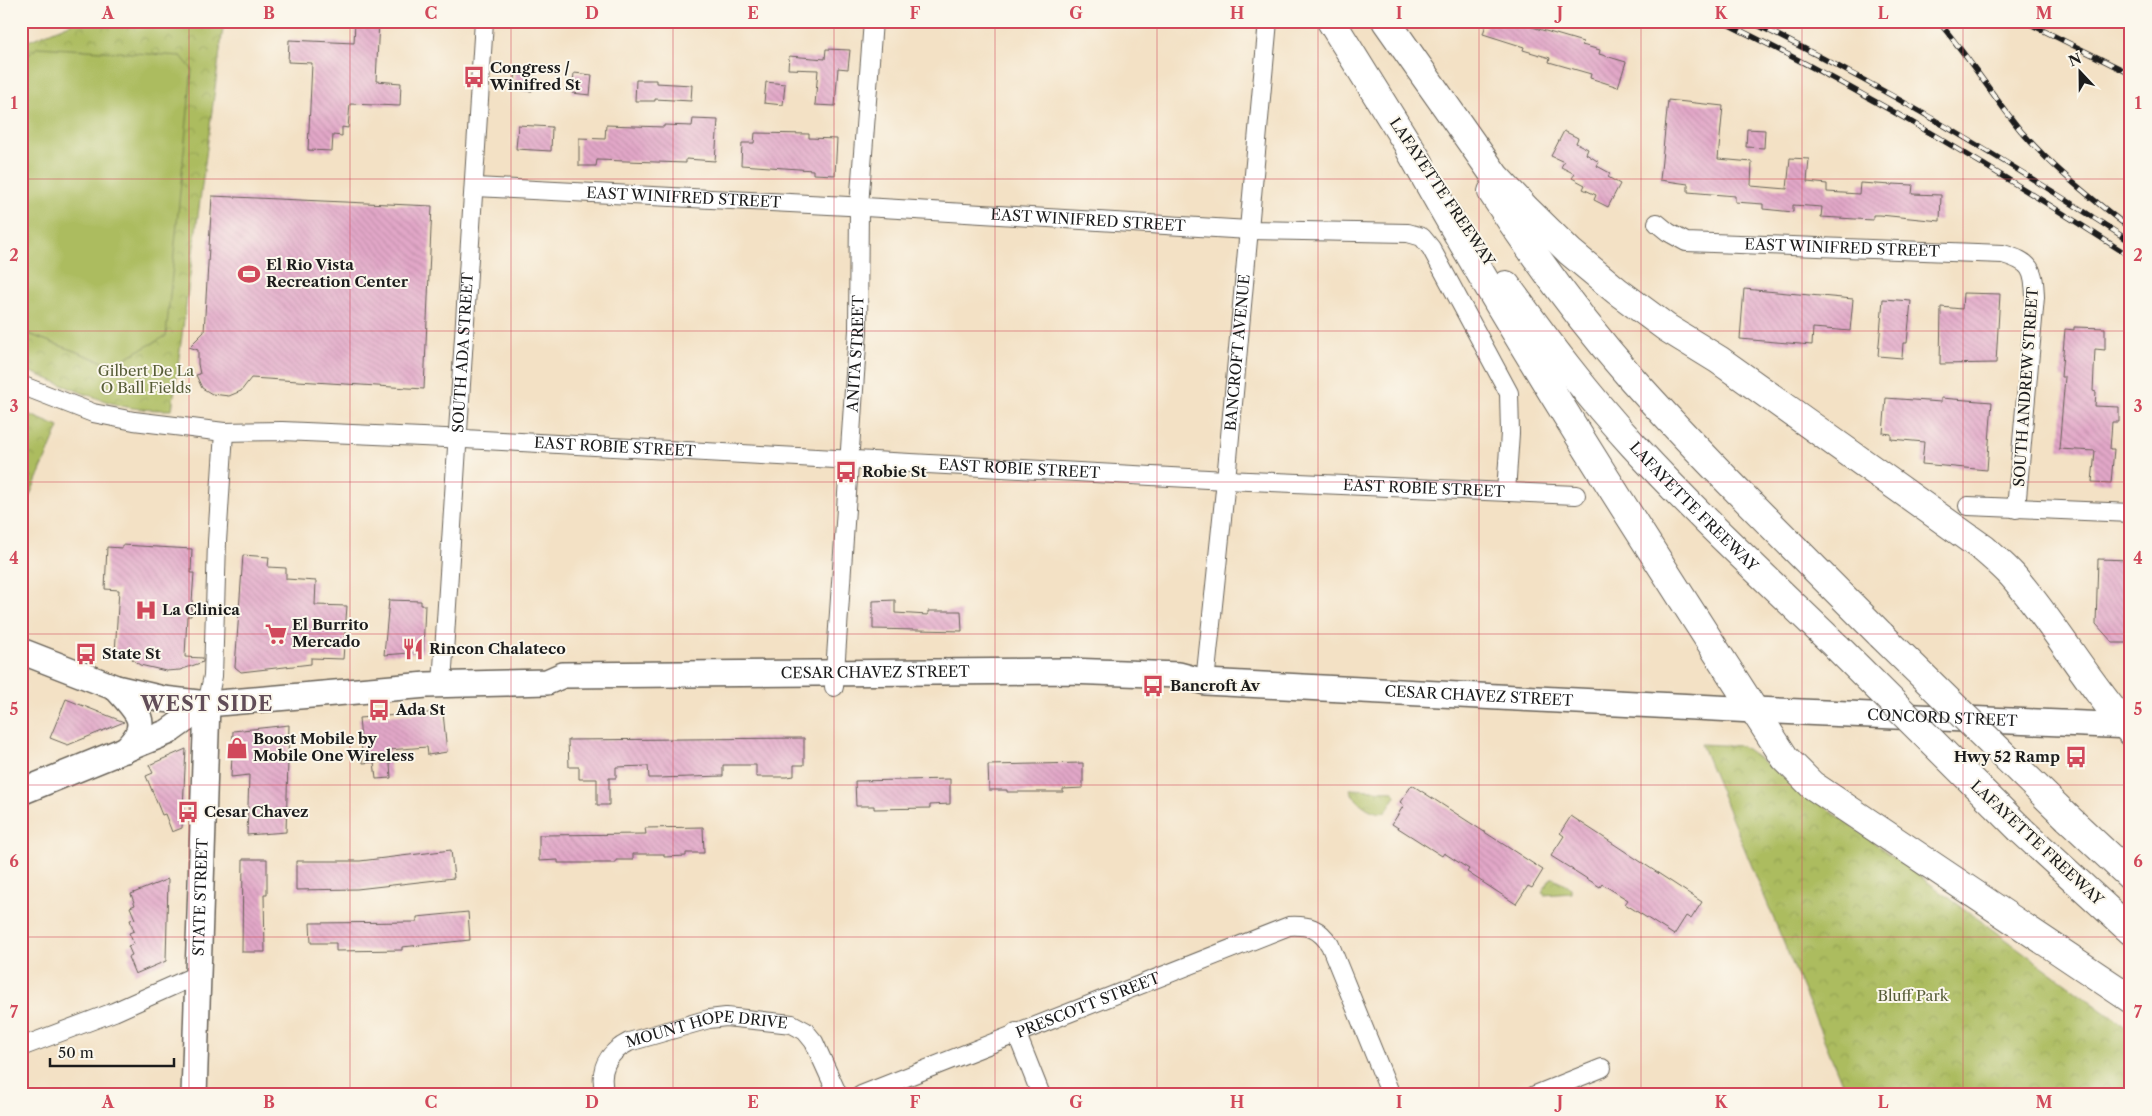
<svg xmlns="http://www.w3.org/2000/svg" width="2152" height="1116" font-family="'Libre Caslon Text',serif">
<defs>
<pattern id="park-crowns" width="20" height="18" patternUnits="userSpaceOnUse" patternTransform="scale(1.25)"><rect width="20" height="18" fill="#acbc5f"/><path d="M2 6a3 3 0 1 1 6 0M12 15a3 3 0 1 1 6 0" fill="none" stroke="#93a152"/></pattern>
<pattern id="building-back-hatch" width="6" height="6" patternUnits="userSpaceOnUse" patternTransform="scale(1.25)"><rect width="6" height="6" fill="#e2a7c8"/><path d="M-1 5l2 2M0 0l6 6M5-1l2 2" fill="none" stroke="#c18fab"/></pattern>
</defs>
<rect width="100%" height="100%" fill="#fbf7ec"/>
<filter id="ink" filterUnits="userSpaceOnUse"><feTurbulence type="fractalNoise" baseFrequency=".02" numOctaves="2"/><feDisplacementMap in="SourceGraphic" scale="10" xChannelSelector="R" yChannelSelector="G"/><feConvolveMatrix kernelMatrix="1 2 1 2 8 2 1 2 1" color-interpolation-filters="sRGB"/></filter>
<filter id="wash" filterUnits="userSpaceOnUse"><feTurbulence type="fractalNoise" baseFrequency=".0096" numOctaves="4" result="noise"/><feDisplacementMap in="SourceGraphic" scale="20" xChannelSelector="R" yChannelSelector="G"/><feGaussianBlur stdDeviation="1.12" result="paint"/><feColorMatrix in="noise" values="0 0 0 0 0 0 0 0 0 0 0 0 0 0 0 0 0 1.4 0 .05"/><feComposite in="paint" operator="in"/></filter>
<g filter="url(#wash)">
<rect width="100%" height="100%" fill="#f3e1c5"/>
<g fill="url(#park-crowns)" stroke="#646c3e">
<path d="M77,21H224L172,410C155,410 139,410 122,406C88,397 54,381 21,368V331L112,365L21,136V44Z"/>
<polygon points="21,411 59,427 21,516"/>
<polygon points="1701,744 1742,746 2131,1031 2131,1095 1847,1095"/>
<path d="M1350,789L1394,791L1396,796L1386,812C1373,816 1354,801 1350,789Z"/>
<polygon points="1551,878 1554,878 1571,888 1571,893 1544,895 1542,892"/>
</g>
<polygon fill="#acbc5f" stroke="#646c3e" points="38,47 181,56 192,69 166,336 112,365 21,331 21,136 27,56"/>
<g id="blocks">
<g fill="url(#building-back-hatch)">
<polygon points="355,21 379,21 376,81 401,83 400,106 350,104 348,128 342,127 342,136 333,135 332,151 308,150 312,63 288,62 289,40 354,43"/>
<polygon points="1487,21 1527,21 1533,23 1532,27 1583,42 1582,45 1600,50 1599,54 1626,62 1618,87 1590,78 1591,74 1549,62 1550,58 1523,50 1524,47 1483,34"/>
<polygon points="826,49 850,50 848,69 838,68 835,106 815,105 818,70 788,69 789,56 825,59"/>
<polygon points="516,70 533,71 532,91 514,90"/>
<polygon points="574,73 592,75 590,95 572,93"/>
<polygon points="636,80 656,80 656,83 692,85 691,101 655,99 655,101 635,101"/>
<polygon points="766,82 785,84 783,105 764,103"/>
<polygon points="1668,100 1723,106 1718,159 1752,162 1751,186 1787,189 1790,158 1809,159 1807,182 1827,184 1827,192 1859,194 1860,183 1892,185 1892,184 1913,185 1912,194 1941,195 1940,221 1880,215 1873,215 1873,220 1821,217 1822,207 1793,205 1793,212 1763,209 1763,204 1735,202 1735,196 1688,192 1688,184 1660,180"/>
<polygon points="693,119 718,120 715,161 686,159 686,163 597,160 596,166 579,166 579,138 605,139 606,125 664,127 664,125 692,126"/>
<polygon points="518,125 552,127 551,151 516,149"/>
<polygon points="1747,129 1765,130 1764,148 1746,147"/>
<polygon points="1564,131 1578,138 1576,143 1588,149 1586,154 1599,162 1597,166 1610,173 1608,177 1620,184 1608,207 1594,200 1596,195 1583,189 1585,185 1572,178 1575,174 1561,167 1564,162 1551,156"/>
<polygon points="755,133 809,134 809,138 837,139 835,175 813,174 813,170 741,165 742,143 754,143"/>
<polygon points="212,196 432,206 424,389 251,378 241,391 229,396 212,394 202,388 196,375 200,374 198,364 198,350 189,347 204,332"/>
<polygon points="1744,289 1853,299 1850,331 1813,328 1812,345 1740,339"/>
<polygon points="1963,293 2000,294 1996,363 1940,364 1941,307 1962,309"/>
<polygon points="1883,299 1911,301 1907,343 1903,343 1902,358 1878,356"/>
<polygon points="2074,327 2105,328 2105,350 2095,349 2093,391 2096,392 2095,406 2119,407 2119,422 2112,422 2110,449 2114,449 2111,483 2092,482 2095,451 2059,449 2065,377 2061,377 2065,329 2074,330"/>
<polygon points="1886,398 1941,402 1941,398 1992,402 1987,470 1922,464 1924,442 1891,439 1891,434 1883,433"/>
<polygon points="122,545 192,549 191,573 194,573 191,616 187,616 185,657 203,658 203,662 180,670 166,671 140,665 133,660 129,654 115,653 119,590 105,589 107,547 122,548"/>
<polygon points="243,555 269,557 268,567 286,568 286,579 316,581 315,605 347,606 343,659 311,658 311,664 241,672 235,667"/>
<polygon points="2098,559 2131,560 2131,643 2113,643 2096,624"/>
<polygon points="389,600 421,601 421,605 425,605 423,652 384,655"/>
<polygon points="895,600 895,613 928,615 928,611 961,611 962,631 873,629 873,601"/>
<polygon points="66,699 124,722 68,745 50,738"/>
<polygon points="424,713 443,713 447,752 428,755 427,747 389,750 391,778 376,779 374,762 363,763 359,718"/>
<polygon points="289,725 286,832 247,835 249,775 231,777 233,731"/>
<polygon points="804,738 804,765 794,765 794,776 786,777 756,777 756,765 723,765 723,776 658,778 649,778 648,766 616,767 616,778 609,778 609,805 597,805 597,779 579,779 579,767 569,767 568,740"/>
<polygon points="186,749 182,828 172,832 165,814 162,815 146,776 153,773 149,765"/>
<polygon points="1083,763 1083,788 1063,789 1063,792 1007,792 1007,790 989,790 988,765"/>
<polygon points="950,779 950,804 930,805 930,808 874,809 874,806 856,806 855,781"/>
<polygon points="1412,785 1543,870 1532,888 1528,886 1516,904 1467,872 1469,869 1444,853 1442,856 1392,824 1404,805 1400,802"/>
<polygon points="1571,816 1702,902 1691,919 1686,916 1674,935 1625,904 1628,900 1602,884 1600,887 1551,856 1564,836 1560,833"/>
<polygon points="703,827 704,853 686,853 686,856 664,857 664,854 633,854 633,860 616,860 616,863 558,863 558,860 539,861 539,835 646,834 645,828"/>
<polygon points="451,850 454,878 357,889 296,890 296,861 360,861"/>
<polygon points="243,859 267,859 267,894 264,894 265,952 242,952"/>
<polygon points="168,879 166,961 135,974 128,957 132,955 128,946 134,944 129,933 134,931 130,920 135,919 130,907 135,905 131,894"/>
<polygon points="468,912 470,940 402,947 402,950 336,951 336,943 311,943 310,923 417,922 417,917"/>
</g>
</g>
</g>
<g filter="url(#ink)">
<use href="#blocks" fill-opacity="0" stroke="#676157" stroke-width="1"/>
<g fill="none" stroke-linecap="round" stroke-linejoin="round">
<g stroke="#676157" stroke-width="20">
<g id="street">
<path id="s1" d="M475,187L848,206L1249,230L1408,233L1422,237L1431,248L1509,393L1510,433L1506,492"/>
<path id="s2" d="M1657,223L1668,232L1686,242L2003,254C2031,262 2034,269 2035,297L2016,509"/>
<path id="s3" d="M21,385L93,413L134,421L224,432L282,431L445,438L1226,480L1576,495"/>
<polyline points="1968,506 2131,513"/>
<path id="s4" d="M1205,682L1226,480L1268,21"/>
<path id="s5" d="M442,684L484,21"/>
<path id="s6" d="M834,687L858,330L859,206L873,21"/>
<polyline points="207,704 213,676 217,542 224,432"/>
<polyline points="1016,1032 1041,1095"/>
<polyline points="21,1047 114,1012 197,975"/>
<path id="s7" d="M605,1095C598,1070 607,1053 629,1042L709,1019L726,1017L792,1024L805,1031L814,1042L838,1095"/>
<path id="s8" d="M861,1095L1289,926C1309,925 1319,928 1330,945L1391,1095"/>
<polyline points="1535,1095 1602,1068"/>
</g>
</g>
<g stroke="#676157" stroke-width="28">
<g id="secondary">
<path id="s9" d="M21,651L116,688L163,699L207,704L427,685L547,682L563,675L1068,671L1179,675L1205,682L1754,710L2131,726"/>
<path d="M116,688C137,712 153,723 125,750"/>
<polyline points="21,792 168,732 207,704"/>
<path id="s10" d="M194,1095L207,704"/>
</g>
</g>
<g stroke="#676157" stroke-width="30">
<g id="highway">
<polyline points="1331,21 1420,164"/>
<path d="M1386,21L1495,176L1526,209L1570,252L1617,291L1667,328L1719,360L1984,549C1993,557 2004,566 2012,575C2055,624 2087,683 2131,732"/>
<path d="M1410,150C1526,359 1656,558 1785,758L1812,785L2131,999"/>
<path d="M1492,192C1535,258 1581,321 1633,380C1712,468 1798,551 1881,635"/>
<path id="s11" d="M1506,285C1546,340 1587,395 1633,445C1698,516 1769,581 1838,648"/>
<polyline points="2068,818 2131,877"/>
<polyline points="2021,830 2131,931"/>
</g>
</g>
<use href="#street" stroke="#fff" stroke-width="18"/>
<use href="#secondary" stroke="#fff" stroke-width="25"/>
<use href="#highway" stroke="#fff" stroke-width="28"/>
<g stroke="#1c1c1c" stroke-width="5.5">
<g id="rail">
<path d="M1721,21C1864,90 1998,171 2131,257"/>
<path d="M1749,21C1882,85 2008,161 2131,242"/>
<path d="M1938,21C1968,56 1992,95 2021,131C2051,166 2087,195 2123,223"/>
<polyline points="2024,21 2131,74"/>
</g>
</g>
<use href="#rail" stroke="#fbf7ec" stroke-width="4" stroke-dasharray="11" stroke-linecap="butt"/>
<g stroke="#676157" stroke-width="30" stroke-linecap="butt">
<g id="highway-bridge">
<polyline points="1881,635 2068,818"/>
<polyline points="1838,648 2021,830"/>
</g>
</g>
<use href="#highway-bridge" stroke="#fff" stroke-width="28"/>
</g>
</g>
<path fill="none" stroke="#d1495b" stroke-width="1" stroke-opacity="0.55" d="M189,21V1095M350,21V1095M511,21V1095M673,21V1095M834,21V1095M995,21V1095M1157,21V1095M1318,21V1095M1479,21V1095M1641,21V1095M1802,21V1095M1963,21V1095M21,179H2131M21,331H2131M21,482H2131M21,634H2131M21,785H2131M21,937H2131"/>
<defs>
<g id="bus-bare" transform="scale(1.725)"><path d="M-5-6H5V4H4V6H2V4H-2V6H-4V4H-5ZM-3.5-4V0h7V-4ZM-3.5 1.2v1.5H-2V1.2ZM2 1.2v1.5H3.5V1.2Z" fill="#d1495b" stroke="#fbf7ec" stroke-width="2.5" paint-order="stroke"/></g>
<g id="stadium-bare" transform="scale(1.725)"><path d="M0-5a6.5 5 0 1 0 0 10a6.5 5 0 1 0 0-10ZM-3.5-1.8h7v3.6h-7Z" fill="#d1495b" stroke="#fbf7ec" stroke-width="2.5" paint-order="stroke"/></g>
<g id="hospital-bare" transform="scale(1.725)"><path d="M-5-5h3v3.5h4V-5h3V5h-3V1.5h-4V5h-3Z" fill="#d1495b" stroke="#fbf7ec" stroke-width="2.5" paint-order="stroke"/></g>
<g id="supermarket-bare" transform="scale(1.725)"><path d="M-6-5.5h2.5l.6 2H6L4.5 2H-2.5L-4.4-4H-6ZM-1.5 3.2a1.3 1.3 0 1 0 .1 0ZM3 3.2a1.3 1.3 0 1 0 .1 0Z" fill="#d1495b" stroke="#fbf7ec" stroke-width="2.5" paint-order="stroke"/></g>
<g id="restaurant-bare" transform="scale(1.725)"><path d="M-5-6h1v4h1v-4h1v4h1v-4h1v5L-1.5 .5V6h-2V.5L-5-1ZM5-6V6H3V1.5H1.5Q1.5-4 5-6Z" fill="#d1495b" stroke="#fbf7ec" stroke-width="2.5" paint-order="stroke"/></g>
<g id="shop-bare" transform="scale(1.725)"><path d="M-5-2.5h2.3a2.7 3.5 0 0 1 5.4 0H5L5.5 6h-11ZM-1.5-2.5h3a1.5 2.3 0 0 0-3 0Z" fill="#d1495b" stroke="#fbf7ec" stroke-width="2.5" paint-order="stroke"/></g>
</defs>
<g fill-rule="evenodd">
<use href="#bus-bare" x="474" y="77"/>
<use href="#stadium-bare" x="249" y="274"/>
<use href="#bus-bare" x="846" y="472"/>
<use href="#hospital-bare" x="146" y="610"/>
<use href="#supermarket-bare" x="276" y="634"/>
<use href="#restaurant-bare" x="413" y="649"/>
<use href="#bus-bare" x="86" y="654"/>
<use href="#bus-bare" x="1153" y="686"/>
<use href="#bus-bare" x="379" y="710"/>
<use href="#shop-bare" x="237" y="748"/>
<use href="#bus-bare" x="2076" y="757"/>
<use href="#bus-bare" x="188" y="812"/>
</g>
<g text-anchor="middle" stroke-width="4" stroke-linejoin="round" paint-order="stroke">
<g font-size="15" font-weight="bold" fill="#1c1c1c" stroke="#fbf7ec" text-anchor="start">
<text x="490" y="73">Congress /<tspan x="490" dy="17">Winifred St</tspan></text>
<text x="266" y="270">El Rio Vista<tspan x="266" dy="17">Recreation Center</tspan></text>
<text x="862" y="477">Robie St</text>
<text x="162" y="615">La Clinica</text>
<text x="292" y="630">El Burrito<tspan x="292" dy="17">Mercado</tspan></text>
<text x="429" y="654">Rincon Chalateco</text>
<text x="102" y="659">State St</text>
<text x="1170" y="691">Bancroft Av</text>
<text x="396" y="715">Ada St</text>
<text x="253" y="744">Boost Mobile by<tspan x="253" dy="17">Mobile One Wireless</tspan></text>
<text x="2060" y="762" text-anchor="end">Hwy 52 Ramp</text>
<text x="204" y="817">Cesar Chavez</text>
</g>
<g font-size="15" fill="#1c1c1c" stroke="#fbf7ec">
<text transform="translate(1442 192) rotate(56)" y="5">LAFAYETTE FREEWAY</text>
<text dy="5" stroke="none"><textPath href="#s1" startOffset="209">EAST WINIFRED STREET</textPath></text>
<text dy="5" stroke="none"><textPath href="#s1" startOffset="614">EAST WINIFRED STREET</textPath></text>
<text dy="5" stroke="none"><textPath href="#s2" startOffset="191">EAST WINIFRED STREET</textPath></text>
<text dy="5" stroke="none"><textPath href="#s4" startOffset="331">BANCROFT AVENUE</textPath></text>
<text dy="5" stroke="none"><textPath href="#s5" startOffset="332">SOUTH ADA STREET</textPath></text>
<text dy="5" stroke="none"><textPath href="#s6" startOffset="334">ANITA STREET</textPath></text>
<text transform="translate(2026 387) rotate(-86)" y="5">SOUTH ANDREW STREET</text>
<text dy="5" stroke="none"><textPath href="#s3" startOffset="601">EAST ROBIE STREET</textPath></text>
<text dy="5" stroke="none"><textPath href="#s3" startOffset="1006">EAST ROBIE STREET</textPath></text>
<text dy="5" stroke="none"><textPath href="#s3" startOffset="1411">EAST ROBIE STREET</textPath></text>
<text dy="5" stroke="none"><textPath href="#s11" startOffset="291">LAFAYETTE FREEWAY</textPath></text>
<text dy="5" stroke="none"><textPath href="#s9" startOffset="865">CESAR CHAVEZ STREET</textPath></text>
<text dy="5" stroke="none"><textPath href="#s9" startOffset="1470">CESAR CHAVEZ STREET</textPath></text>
<text dy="5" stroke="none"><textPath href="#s9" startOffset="1934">CONCORD STREET</textPath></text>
<text transform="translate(2037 843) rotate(43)" y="5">LAFAYETTE FREEWAY</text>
<text dy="5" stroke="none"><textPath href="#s10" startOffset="198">STATE STREET</textPath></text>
<text dy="5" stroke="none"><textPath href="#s8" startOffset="244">PRESCOTT STREET</textPath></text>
<text dy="5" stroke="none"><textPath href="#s7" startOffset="144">MOUNT HOPE DRIVE</textPath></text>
</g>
<g font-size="15" fill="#565c37" stroke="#fbf7ec">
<text x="146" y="376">Gilbert De La<tspan x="146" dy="17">O Ball Fields</tspan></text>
<text x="1913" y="1001">Bluff Park</text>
</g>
<g font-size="20" font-weight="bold" letter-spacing="1" fill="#614d58" stroke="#fbf7ec">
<text x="207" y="711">WEST SIDE</text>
</g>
</g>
<rect width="2152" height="1116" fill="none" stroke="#fbf7ec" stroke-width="55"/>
<g transform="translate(2080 72) rotate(338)" stroke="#fbf7ec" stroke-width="4" paint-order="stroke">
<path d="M0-4L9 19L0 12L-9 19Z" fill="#1c1c1c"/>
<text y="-8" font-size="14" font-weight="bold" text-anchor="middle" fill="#1c1c1c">N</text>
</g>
<path d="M50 1058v8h124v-8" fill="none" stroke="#1c1c1c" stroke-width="2.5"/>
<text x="58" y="1058" font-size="15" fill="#1c1c1c" stroke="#fbf7ec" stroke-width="4" paint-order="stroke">50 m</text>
<rect x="28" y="28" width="2096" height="1060" fill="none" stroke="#d1495b" stroke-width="2"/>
<g font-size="16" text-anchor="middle" font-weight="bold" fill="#d1495b">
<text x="108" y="19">A</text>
<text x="269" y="19">B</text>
<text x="431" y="19">C</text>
<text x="592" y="19">D</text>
<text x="753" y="19">E</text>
<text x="915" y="19">F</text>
<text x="1076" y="19">G</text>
<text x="1237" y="19">H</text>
<text x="1399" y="19">I</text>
<text x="1560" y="19">J</text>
<text x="1721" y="19">K</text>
<text x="1883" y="19">L</text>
<text x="2044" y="19">M</text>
<text x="14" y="109">1</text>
<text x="2138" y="109">1</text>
<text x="14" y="261">2</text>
<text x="2138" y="261">2</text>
<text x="14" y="412">3</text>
<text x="2138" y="412">3</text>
<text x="14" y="564">4</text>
<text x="2138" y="564">4</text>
<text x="14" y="715">5</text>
<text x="2138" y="715">5</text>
<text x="14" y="867">6</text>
<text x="2138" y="867">6</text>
<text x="14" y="1018">7</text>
<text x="2138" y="1018">7</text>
<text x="108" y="1108">A</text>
<text x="269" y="1108">B</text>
<text x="431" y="1108">C</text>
<text x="592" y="1108">D</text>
<text x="753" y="1108">E</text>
<text x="915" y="1108">F</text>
<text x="1076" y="1108">G</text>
<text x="1237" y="1108">H</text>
<text x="1399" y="1108">I</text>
<text x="1560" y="1108">J</text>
<text x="1721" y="1108">K</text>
<text x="1883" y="1108">L</text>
<text x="2044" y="1108">M</text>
</g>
</svg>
